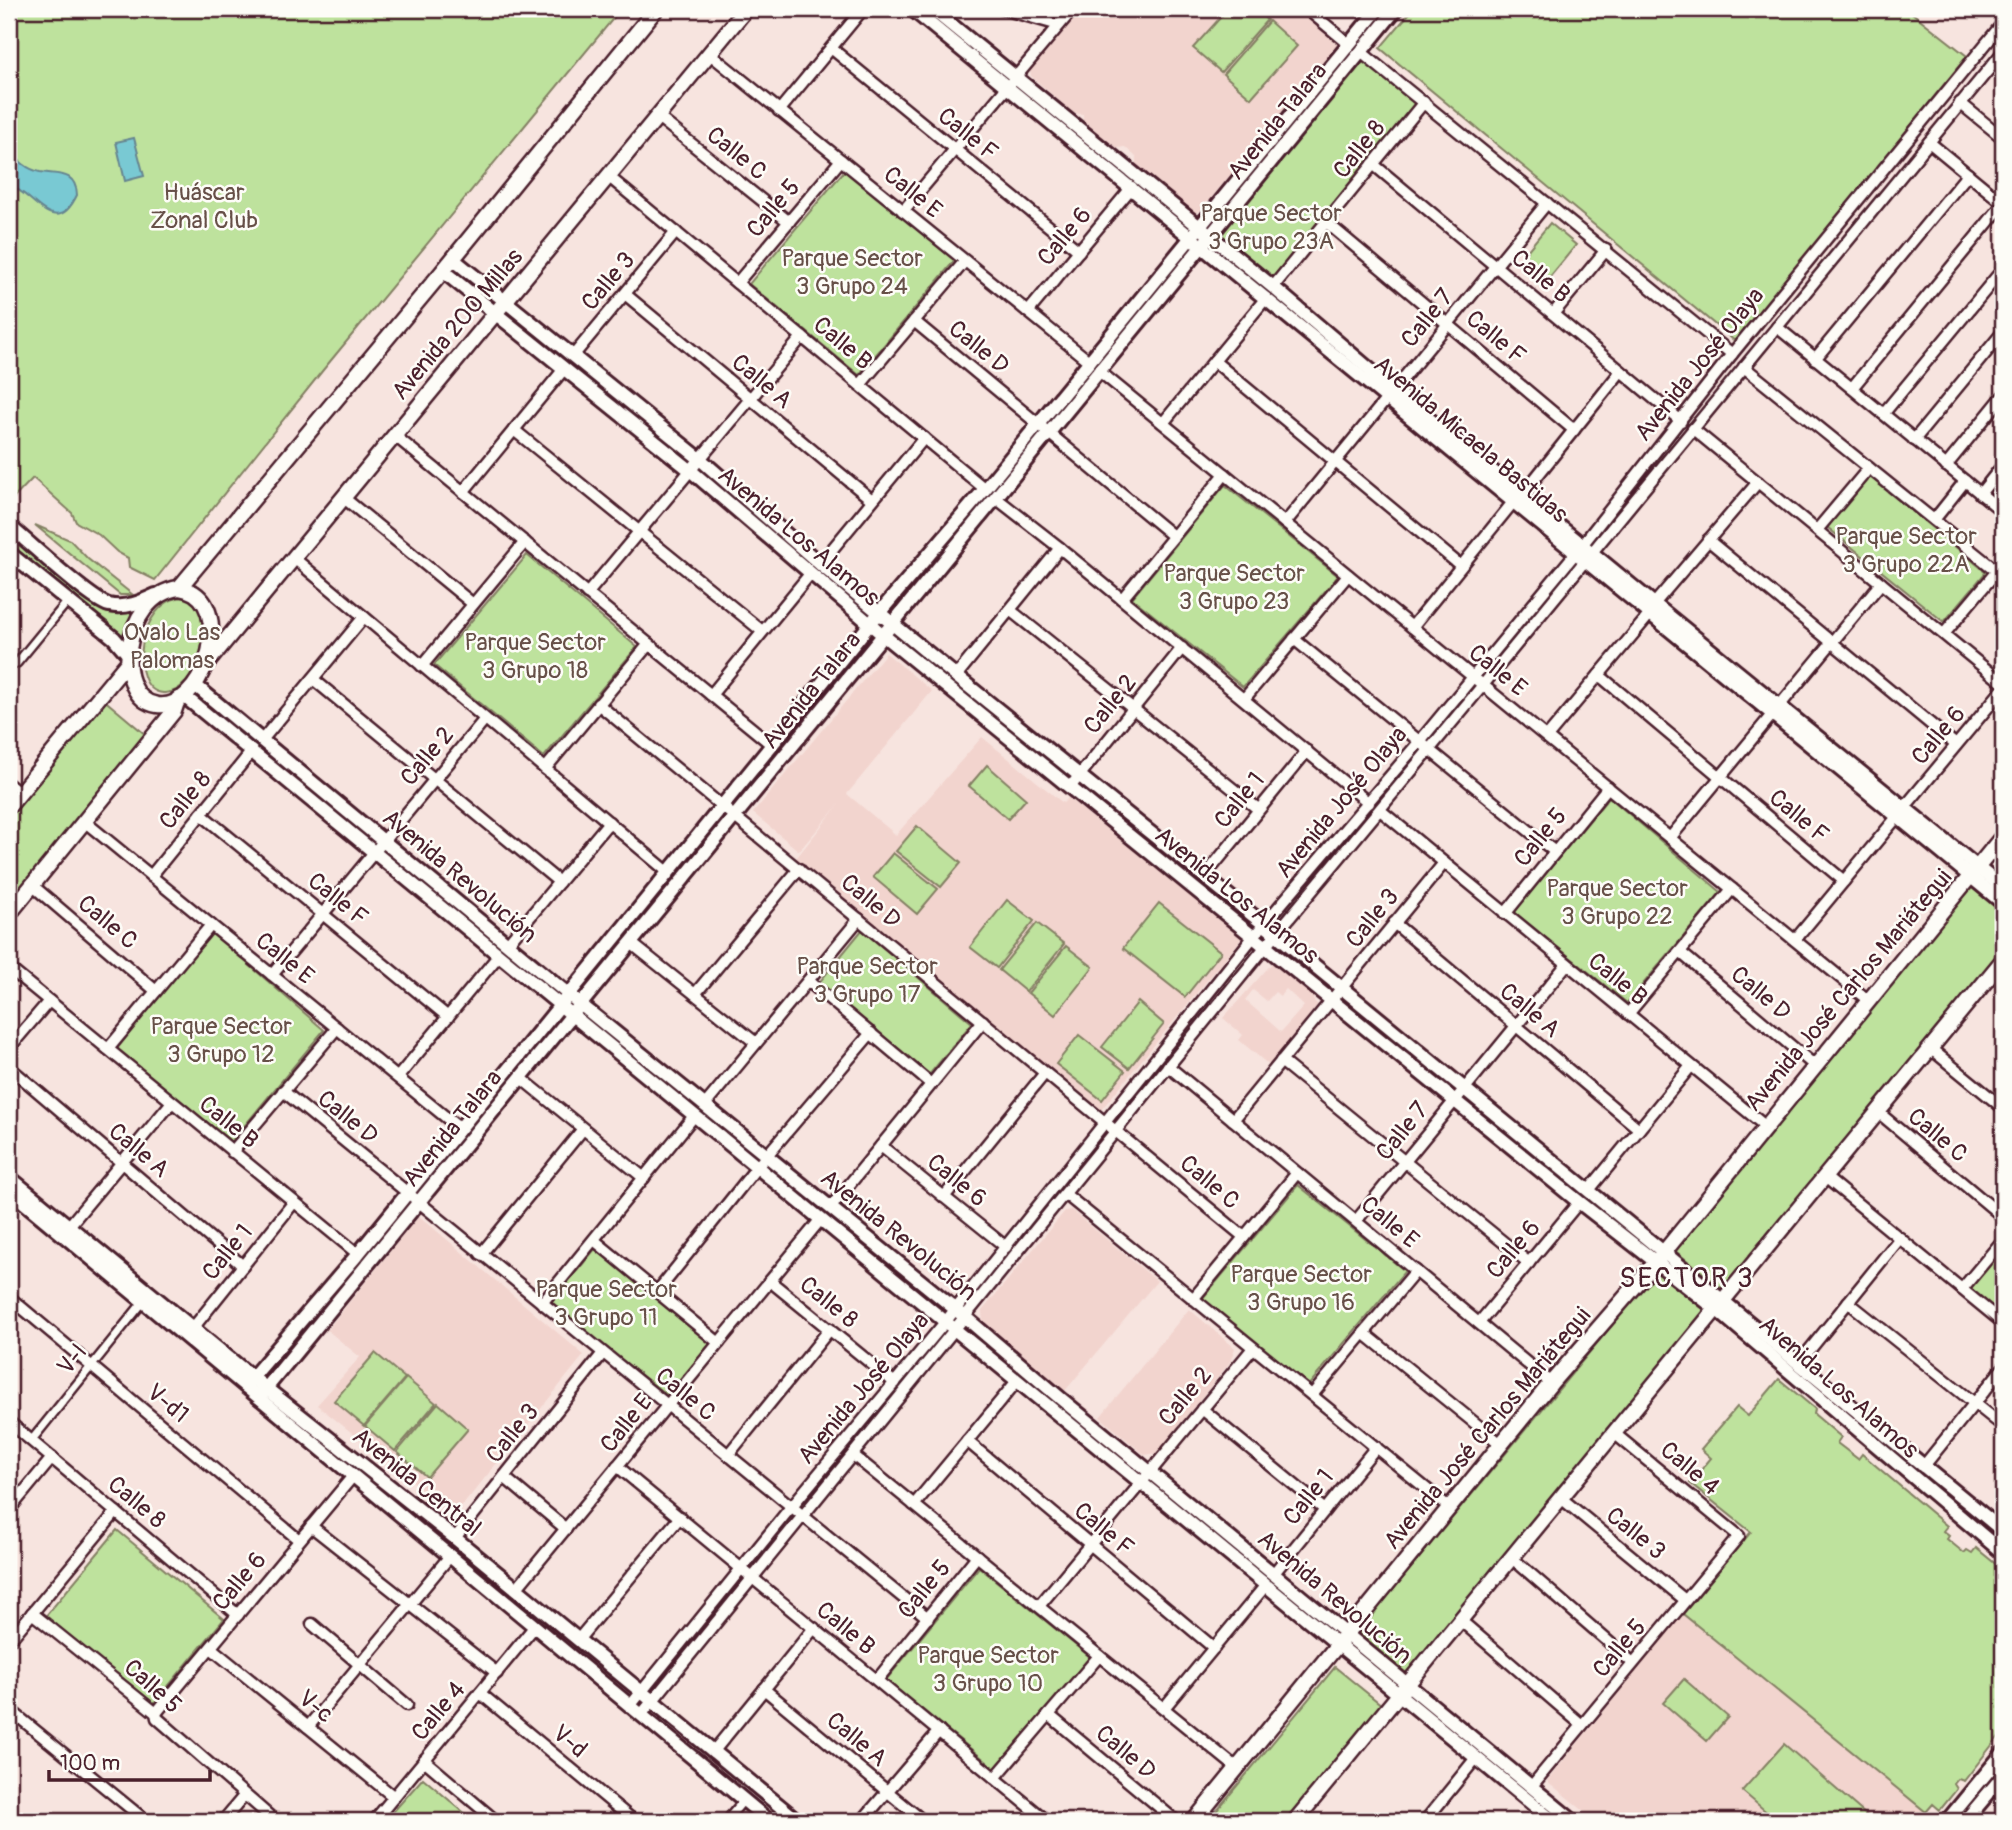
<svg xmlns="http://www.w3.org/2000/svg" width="2012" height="1830" font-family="Pangolin,sans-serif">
<rect width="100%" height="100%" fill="#f7e4df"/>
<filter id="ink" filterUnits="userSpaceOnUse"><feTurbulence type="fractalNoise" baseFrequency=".0143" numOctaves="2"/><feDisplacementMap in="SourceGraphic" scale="14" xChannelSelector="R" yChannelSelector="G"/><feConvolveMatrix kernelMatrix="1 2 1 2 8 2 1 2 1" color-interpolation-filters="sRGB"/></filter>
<g filter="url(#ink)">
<g fill="#f2d4ce" fill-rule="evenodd">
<polygon points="1080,9 1299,9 1336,39 1338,46 1200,211 1195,213 1136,165 1136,157 1125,147 1117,148 1083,121 1083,114 1073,113 1031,76 1030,70"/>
<polygon points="886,653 932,691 847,794 896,835 982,737 1063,803 1068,798 1241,935 1242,938 1100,1111 794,861 839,804 799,851 753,813"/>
<path d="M1275,960L1315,996L1313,1000L1318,1005L1307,1018L1309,1021L1270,1066L1239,1040L1243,1035L1223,1018ZM1286,989L1304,1006L1281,1032L1245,1000L1253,990L1267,1001L1275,992L1280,996Z"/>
<polygon points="1071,1210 1157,1281 1064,1392 983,1324 982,1311 1065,1211"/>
<polygon points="419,1216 584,1355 455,1515 317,1405 360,1357 327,1330"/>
<polygon points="1189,1309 1235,1348 1230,1362 1157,1453 1145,1455 1100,1417"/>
<polygon points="1683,1614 1779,1690 1934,1819 1932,1821 1596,1821 1547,1781"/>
</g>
<g fill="#bee29d" stroke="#848064" stroke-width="2">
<polygon points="9,9 621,9 323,370 155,580 129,567 128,558 117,552 99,535 76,522 72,513 33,478 12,500 9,498"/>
<polygon points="1228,9 1255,9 1267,20 1221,72 1193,48"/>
<polygon points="1413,9 1907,9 1967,56 1736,342 1380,48"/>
<polygon points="1269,21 1297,46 1251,98 1223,74"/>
<polygon points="1363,60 1417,103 1273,279 1219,235"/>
<polygon points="845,170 955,260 859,375 749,284"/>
<polygon points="1550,223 1576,245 1544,284 1517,263"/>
<polygon points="1869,476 1986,572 1944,622 1827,527"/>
<polygon points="1225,485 1338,576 1243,687 1132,598"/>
<polygon points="35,525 70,540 88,559 133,595 120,595"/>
<polygon points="9,532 117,611 135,613 125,639 121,637 9,544"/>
<polygon points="527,555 637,647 544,757 434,665"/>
<path d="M184,597C224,612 197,696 163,693C126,690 138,599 184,597Z"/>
<polygon points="102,698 146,735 9,902 9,812"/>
<polygon points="987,765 1026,799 1008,819 969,786"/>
<polygon points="1609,797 1721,892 1627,1003 1514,912"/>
<polygon points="917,826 961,863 941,887 896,851"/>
<polygon points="893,853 938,889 917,914 873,877"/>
<polygon points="1970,886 2003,914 2003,949 1723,1289 1674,1250"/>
<polygon points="1007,900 1034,921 997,968 970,947"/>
<polygon points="1159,903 1221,952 1185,997 1123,948"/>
<polygon points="1037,923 1064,944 1026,992 999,970"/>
<polygon points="862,930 972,1023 929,1075 817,985"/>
<polygon points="210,931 324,1030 231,1142 117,1049"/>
<polygon points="1066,946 1093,967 1055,1015 1028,993"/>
<polygon points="1138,1002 1164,1024 1129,1068 1102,1047"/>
<polygon points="1079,1035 1125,1071 1102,1100 1056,1064"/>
<polygon points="1298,1185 1405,1271 1308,1386 1202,1299"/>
<polygon points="2003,1248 2003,1316 1970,1288"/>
<polygon points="595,1249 712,1341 668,1396 550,1304"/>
<polygon points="1662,1270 1704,1306 1705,1313 1407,1674 1357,1633 1656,1272"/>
<polygon points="375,1353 405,1378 364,1426 334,1401"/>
<polygon points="406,1378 436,1403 395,1451 365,1426"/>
<polygon points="1779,1379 1815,1409 1814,1414 1841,1437 1837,1443 1858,1459 1862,1454 1947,1526 1943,1531 1949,1536 1947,1539 1964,1553 1967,1550 1972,1553 1976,1548 2003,1570 2003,1731 1964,1781 1958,1779 1954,1784 1957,1789 1940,1810 1933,1804 1926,1812 1683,1614 1751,1532 1690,1483 1711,1458 1701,1449 1737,1407 1748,1416"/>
<polygon points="438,1403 468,1429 427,1477 397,1452"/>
<polygon points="117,1530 224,1619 151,1707 44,1618"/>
<polygon points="979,1567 1090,1657 997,1770 886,1680"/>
<polygon points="1335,1667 1383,1706 1288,1821 1208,1821"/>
<polygon points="1684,1679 1728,1717 1707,1741 1663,1703"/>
<polygon points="1784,1744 1873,1821 1777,1821 1742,1791"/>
<polygon points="423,1778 474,1821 385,1821"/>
</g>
<g fill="#79c9d3" stroke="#668590" stroke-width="2">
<polygon points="134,138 144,176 125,181 116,142"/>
<path d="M9,148C16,159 26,169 40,172C57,175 76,170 77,195C55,241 34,193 9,185Z"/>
</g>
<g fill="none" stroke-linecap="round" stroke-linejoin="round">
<g stroke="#4a1f2b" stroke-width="12">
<g id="pedestrian">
<polyline points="9,665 17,663 68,601"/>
<polyline points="9,783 20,792"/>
<polyline points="31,1441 143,1302"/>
<polyline points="726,1821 744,1800"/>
</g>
</g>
<g stroke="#4a1f2b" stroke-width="15">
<g id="minor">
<polyline points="1003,9 1059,25"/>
<polyline points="1307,9 1349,44"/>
<polyline points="831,48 1079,251"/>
<polyline points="1361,52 1732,354"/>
<polyline points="710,54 1090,362"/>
<polyline points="1960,103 2003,138"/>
<polyline points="779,111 863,9"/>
<polyline points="658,117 789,222"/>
<polyline points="1929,142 2003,203"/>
<polyline points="1373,164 1681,421"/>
<polyline points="608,176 985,489"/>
<polyline points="903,211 1073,9"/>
<polyline points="1326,222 1574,430"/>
<polyline points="737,283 841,160"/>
<polyline points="1273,287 1424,102"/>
<polyline points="625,294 872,500"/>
<polyline points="1028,312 1132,187"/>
<polyline points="1553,314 1606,250"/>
<polyline points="914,321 1173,536"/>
<polyline points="1777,327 2003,512"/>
<polyline points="573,356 676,232"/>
<polyline points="1815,359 1968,174"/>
<polyline points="1214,361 1461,566"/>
<polyline points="1744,367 2003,576"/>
<polyline points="1099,371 1869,1001"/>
<polyline points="860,385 965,261"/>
<polyline points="1852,388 2003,204"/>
<polyline points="1883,414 2003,269"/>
<polyline points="1163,423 1266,298"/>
<polyline points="1693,429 2003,683"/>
<polyline points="514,430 762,631"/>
<polyline points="394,435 772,745"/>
<polyline points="1914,440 2003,332"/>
<polyline points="1946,466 2003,396"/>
<polyline points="463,492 564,369"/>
<polyline points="1980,494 2003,465"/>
<polyline points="1522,495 1621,371"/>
<polyline points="344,498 473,604"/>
<polyline points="996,498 1060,548 1369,803"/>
<polyline points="1934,520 1965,481"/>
<polyline points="1285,523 1547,203"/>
<polyline points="1817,530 1869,468"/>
<polyline points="1708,540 1956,745"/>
<polyline points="295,559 668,872"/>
<polyline points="820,564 924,438"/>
<polyline points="587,594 802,337"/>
<polyline points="1122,599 1225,474"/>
<polyline points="1654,604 1758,482"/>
<polyline points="1010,610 1258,809"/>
<polyline points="1412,627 1514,501"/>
<polyline points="1944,634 1997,571"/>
<polyline points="1294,639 1555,852"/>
<polyline points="422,666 525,542"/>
<polyline points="1599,675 1844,881"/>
<polyline points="956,676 1060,548"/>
<polyline points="313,679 559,882"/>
<polyline points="711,695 810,574"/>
<polyline points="1244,699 1348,575"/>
<polyline points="598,704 1244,1237"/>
<polyline points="1547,737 1650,614"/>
<polyline points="262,740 364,617"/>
<polyline points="545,769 649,644"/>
<polyline points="1071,786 1182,648"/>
<polyline points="1904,808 2003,689"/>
<polyline points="1380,810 1765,1126"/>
<polyline points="201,814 448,1017"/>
<polyline points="84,821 459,1128"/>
<polyline points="1670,838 1881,583"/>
<polyline points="151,876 252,751"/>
<polyline points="1204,877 1307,751"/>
<polyline points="32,885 156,991"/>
<polyline points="1505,914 1608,787"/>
<polyline points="1394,923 1639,1129"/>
<polyline points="1795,940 1897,817"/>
<polyline points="508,943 609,822"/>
<polyline points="631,943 756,1043"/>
<polyline points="1680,952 1815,1066"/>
<polyline points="9,968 358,1254"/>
<polyline points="272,975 485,719"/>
<polyline points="808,981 931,1084"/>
<polyline points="695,994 799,869"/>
<polyline points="1628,1014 1732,889"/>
<polyline points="9,1048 49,1001"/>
<polyline points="1930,1048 2003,1108"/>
<polyline points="108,1049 211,925"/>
<polyline points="1281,1061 1529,1263"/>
<polyline points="1168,1066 1551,1383"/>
<polyline points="9,1067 243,1266"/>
<polyline points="398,1077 499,955"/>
<polyline points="521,1078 644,1178"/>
<polyline points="283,1091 928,1618"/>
<polyline points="705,1105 859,919"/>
<polyline points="1878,1112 2003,1217"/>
<polyline points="1233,1120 1444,863"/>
<polyline points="881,1146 1006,1247"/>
<polyline points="232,1152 337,1028"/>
<polyline points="1825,1177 2003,1323"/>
<polyline points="1589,1190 1691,1066"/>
<polyline points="1065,1194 1450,1508"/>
<polyline points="944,1197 1045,1073"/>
<polyline points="831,1207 983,1021"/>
<polyline points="1356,1221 1567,964"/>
<polyline points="69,1226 172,1102"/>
<polyline points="594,1240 719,1343"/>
<polyline points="481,1254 583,1129"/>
<polyline points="770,1281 895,1383"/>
<polyline points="1962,1289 2003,1240"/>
<polyline points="657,1292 757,1167 871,1033"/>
<polyline points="9,1297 299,1540"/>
<polyline points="1193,1299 1297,1173"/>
<polyline points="1848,1302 2003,1426"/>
<polyline points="542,1303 694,1116"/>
<polyline points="1479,1323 1579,1202"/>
<polyline points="193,1328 294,1202"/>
<polyline points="1364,1333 1502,1445"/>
<polyline points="1799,1363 1900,1238"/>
<polyline points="1312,1395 1416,1271"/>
<polyline points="1202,1409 1325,1510"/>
<polyline points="9,1422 238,1615"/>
<polyline points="967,1441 1214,1648"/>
<polyline points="728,1455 830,1329"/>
<polyline points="853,1455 1238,1769"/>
<polyline points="617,1466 1047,1821"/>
<polyline points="1923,1467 2003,1368"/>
<polyline points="504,1477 566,1529"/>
<polyline points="1561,1498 1685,1600"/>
<polyline points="914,1505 1017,1381"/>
<polyline points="9,1510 52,1458"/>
<polyline points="311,1526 497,1673"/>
<polyline points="455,1538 603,1353"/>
<polyline points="1512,1558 1633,1663"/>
<polyline points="1274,1573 1376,1447"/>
<polyline points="516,1589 821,1219"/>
<polyline points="1039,1606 1253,1348"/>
<polyline points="32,1613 156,1713 157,1718 275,1821"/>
<polyline points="1460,1620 1582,1725"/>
<polyline points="312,1624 407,1705"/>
<polyline points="578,1640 680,1517"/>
<polyline points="9,1641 116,1512"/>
<polyline points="211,1648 394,1797"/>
<polyline points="877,1680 977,1556"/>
<polyline points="764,1689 923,1821"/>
<polyline points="480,1693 634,1821"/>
<polyline points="630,1706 791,1507 946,1321 1254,936 1420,741 1583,544 1732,354 2003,23"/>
<polyline points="1164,1708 1266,1585"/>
<polyline points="9,1709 146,1821"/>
<polyline points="156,1713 353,1476"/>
<polyline points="641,1715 1266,946 1483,685 2003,52"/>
<polyline points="1049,1715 1176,1821"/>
<polyline points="308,1727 450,1556"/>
<polyline points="713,1752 814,1628"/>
<polyline points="424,1760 496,1821"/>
<polyline points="995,1778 1099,1656"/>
<polyline points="1531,1787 1739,1536 1614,1433"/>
<polyline points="223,1821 244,1796"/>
<polyline points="374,1821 535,1626"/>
<polyline points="862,1821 939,1731"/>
<polyline points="1425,1821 1476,1758"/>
</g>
</g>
<g stroke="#4a1f2b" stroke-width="18">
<g id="tertiary">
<polyline points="912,9 2003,903"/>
<polyline points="932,9 1273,287 1395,391 1654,604 2003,888"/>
<polyline points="453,259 700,459 820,564 956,676 1276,934 2003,1531"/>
<polyline points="443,271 690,470 883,635 1579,1202 1716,1309 2003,1553"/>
<path d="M9,526C28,541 90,600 109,605C126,609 141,602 156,595"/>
<polyline points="9,553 114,638 127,653"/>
<polyline points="195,685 569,995 965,1317 1060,1398 1573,1821"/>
<polyline points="184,696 1553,1821"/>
<polyline points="9,1177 253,1378 455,1538 798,1821"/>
<polyline points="9,1190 769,1821"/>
<polyline points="245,1386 358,1254 879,613 985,489 1378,9"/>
<polyline points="259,1397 1396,9"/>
<polyline points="9,1818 12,1821"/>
<polyline points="1947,1821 2003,1753"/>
<polyline points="1965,1821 2003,1776"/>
</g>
</g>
<g stroke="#4a1f2b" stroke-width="19">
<g id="secondary">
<polyline points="179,588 443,271 656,9"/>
<path d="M179,588C184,589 190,591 194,593C232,618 202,711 157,705C112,699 121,596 179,588Z"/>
<polyline points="203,668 746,9"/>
<polyline points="9,806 128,662"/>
<polyline points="9,914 174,711 178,699"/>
<polyline points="1194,1821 1551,1383 1656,1262 2003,836"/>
<polyline points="1295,1821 2003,960"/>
</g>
</g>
<use href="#pedestrian" stroke="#fdfcf7" stroke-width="7"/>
<use href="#minor" stroke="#fdfcf7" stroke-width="10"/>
<use href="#tertiary" stroke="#fdfcf7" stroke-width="12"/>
<use href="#secondary" stroke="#fdfcf7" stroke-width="14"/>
</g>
</g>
<g text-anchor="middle" stroke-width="5" stroke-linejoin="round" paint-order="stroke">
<g font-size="24" fill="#4a1f2b" stroke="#fdfcf7">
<text transform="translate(1277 121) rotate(-51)" y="8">Avenida Talara</text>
<text transform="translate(968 134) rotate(39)" y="8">Calle F</text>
<text transform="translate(1359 149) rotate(-51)" y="8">Calle 8</text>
<text transform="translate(737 153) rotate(39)" y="8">Calle C</text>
<text transform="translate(913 192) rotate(39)" y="8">Calle E</text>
<text transform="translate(773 208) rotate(-50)" y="8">Calle 5</text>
<text transform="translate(1064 236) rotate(-50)" y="8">Calle 6</text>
<text transform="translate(1541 276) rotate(40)" y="8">Calle B</text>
<text transform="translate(608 281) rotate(-50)" y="8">Calle 3</text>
<text transform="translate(1427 318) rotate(-51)" y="8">Calle 7</text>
<text transform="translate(457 324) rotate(-50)" y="8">Avenida 200 Millas</text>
<text transform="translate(1496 337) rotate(40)" y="8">Calle F</text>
<text transform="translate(843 343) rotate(40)" y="8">Calle B</text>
<text transform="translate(979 347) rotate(39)" y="8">Calle D</text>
<text transform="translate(1699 364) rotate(-51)" y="8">Avenida José Olaya</text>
<text transform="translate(762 381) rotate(40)" y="8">Calle A</text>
<text transform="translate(1471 439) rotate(40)" y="8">Avenida Micaela Bastidas</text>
<text transform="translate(799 536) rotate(40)" y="8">Avenida Los Alamos</text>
<text transform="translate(1498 670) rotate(39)" y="8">Calle E</text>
<text transform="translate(811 690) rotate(-51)" y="8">Avenida Talara</text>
<text transform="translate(1110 704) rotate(-51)" y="8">Calle 2</text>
<text transform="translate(1938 735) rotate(-50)" y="8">Calle 6</text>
<text transform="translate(427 756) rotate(-50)" y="8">Calle 2</text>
<text transform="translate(185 800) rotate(-51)" y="8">Calle 8</text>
<text transform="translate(1239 800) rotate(-51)" y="8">Calle 1</text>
<text transform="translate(1341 802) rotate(-50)" y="8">Avenida José Olaya</text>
<text transform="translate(1799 816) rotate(40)" y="8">Calle F</text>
<text transform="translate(1540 837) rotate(-51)" y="8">Calle 5</text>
<text transform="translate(460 876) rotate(40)" y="8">Avenida Revolución</text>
<text transform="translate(1237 895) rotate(39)" y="8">Avenida Los Alamos</text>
<text transform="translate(338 899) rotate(39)" y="8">Calle F</text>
<text transform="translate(871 901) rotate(40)" y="8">Calle D</text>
<text transform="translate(1372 918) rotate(-51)" y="8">Calle 3</text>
<text transform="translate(108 922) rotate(40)" y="8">Calle C</text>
<text transform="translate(285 958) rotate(39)" y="8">Calle E</text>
<text transform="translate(1618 979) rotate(39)" y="8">Calle B</text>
<text transform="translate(1848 990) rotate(-50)" y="8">Avenida José Carlos Mariátegui</text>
<text transform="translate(1761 993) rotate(40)" y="8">Calle D</text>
<text transform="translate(1530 1010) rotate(40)" y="8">Calle A</text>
<text transform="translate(348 1117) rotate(39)" y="8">Calle D</text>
<text transform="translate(229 1122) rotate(39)" y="8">Calle B</text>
<text transform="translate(452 1128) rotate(-51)" y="8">Avenida Talara</text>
<text transform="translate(1402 1131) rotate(-51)" y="8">Calle 7</text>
<text transform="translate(1938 1135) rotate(40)" y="8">Calle C</text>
<text transform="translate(139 1150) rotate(40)" y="8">Calle A</text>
<text transform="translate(957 1180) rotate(39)" y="8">Calle 6</text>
<text transform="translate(1210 1182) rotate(40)" y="8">Calle C</text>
<text transform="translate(1390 1222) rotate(40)" y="8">Calle E</text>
<text transform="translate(899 1235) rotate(39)" y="8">Avenida Revolución</text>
<text transform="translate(1513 1249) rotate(-50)" y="8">Calle 6</text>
<text transform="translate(227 1252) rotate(-51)" y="8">Calle 1</text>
<text transform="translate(829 1302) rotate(39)" y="8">Calle 8</text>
<text transform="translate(72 1359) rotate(-51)" y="8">V-I</text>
<text transform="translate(1839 1387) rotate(41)" y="8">Avenida Los Alamos</text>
<text transform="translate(863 1388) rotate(-50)" y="8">Avenida José Olaya</text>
<text transform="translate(686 1394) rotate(39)" y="8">Calle C</text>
<text transform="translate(1185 1396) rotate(-50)" y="8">Calle 2</text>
<text transform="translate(168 1403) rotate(40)" y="8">V-d1</text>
<text transform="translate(626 1423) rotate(-51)" y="8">Calle E</text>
<text transform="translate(1487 1428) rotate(-50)" y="8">Avenida José Carlos Mariátegui</text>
<text transform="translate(512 1433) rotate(-51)" y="8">Calle 3</text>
<text transform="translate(1690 1468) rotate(40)" y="8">Calle 4</text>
<text transform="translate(417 1482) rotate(39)" y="8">Avenida Central</text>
<text transform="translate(1308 1497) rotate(-51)" y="8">Calle 1</text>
<text transform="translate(137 1502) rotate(40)" y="8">Calle 8</text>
<text transform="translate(1104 1529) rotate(40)" y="8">Calle F</text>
<text transform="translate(1636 1533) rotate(39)" y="8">Calle 3</text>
<text transform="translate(239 1581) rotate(-50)" y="8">Calle 6</text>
<text transform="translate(924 1589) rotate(-51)" y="8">Calle 5</text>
<text transform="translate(1335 1597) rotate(40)" y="8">Avenida Revolución</text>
<text transform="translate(846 1628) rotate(40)" y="8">Calle B</text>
<text transform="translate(1619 1648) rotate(-50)" y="8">Calle 5</text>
<text transform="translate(153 1686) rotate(42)" y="8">Calle 5</text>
<text transform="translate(316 1706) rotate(39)" y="8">V-c</text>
<text transform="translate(438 1711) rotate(-50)" y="8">Calle 4</text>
<text transform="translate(857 1739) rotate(40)" y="8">Calle A</text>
<text transform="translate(570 1741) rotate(40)" y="8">V-d</text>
<text transform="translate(1126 1752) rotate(40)" y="8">Calle D</text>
</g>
<g font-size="24" fill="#675048" stroke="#fdfcf7">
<text x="204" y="200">Huáscar<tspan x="204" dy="28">Zonal Club</tspan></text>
<text x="1271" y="221">Parque Sector<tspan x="1271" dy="28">3 Grupo 23A</tspan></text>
<text x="852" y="266">Parque Sector<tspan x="852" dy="28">3 Grupo 24</tspan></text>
<text x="1906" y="544">Parque Sector<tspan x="1906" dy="28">3 Grupo 22A</tspan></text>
<text x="1234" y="581">Parque Sector<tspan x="1234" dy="28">3 Grupo 23</tspan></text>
<text x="172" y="640">Ovalo Las<tspan x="172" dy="28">Palomas</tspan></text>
<text x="535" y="650">Parque Sector<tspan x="535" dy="28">3 Grupo 18</tspan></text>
<text x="1617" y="896">Parque Sector<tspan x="1617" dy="28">3 Grupo 22</tspan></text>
<text x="867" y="974">Parque Sector<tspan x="867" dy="28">3 Grupo 17</tspan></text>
<text x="221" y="1034">Parque Sector<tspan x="221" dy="28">3 Grupo 12</tspan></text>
<text x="1301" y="1282">Parque Sector<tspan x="1301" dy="28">3 Grupo 16</tspan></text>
<text x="606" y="1297">Parque Sector<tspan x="606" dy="28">3 Grupo 11</tspan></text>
<text x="988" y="1663">Parque Sector<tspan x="988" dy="28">3 Grupo 10</tspan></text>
</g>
<g font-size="28" letter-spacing="2" fill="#4a1f2b" stroke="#fdfcf7">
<text x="1687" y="1287">SECTOR 3</text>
</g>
</g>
<rect width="2012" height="1830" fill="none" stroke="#fdfcf7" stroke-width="35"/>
<rect x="18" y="18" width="1977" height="1795" fill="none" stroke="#4a1f2b" stroke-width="2.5" filter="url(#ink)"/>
<path d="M49 1770v10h161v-10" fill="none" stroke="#4a1f2b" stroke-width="3.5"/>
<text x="60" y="1770" font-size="21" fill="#4a1f2b" stroke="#fdfcf7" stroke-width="5" paint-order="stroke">100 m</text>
</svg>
